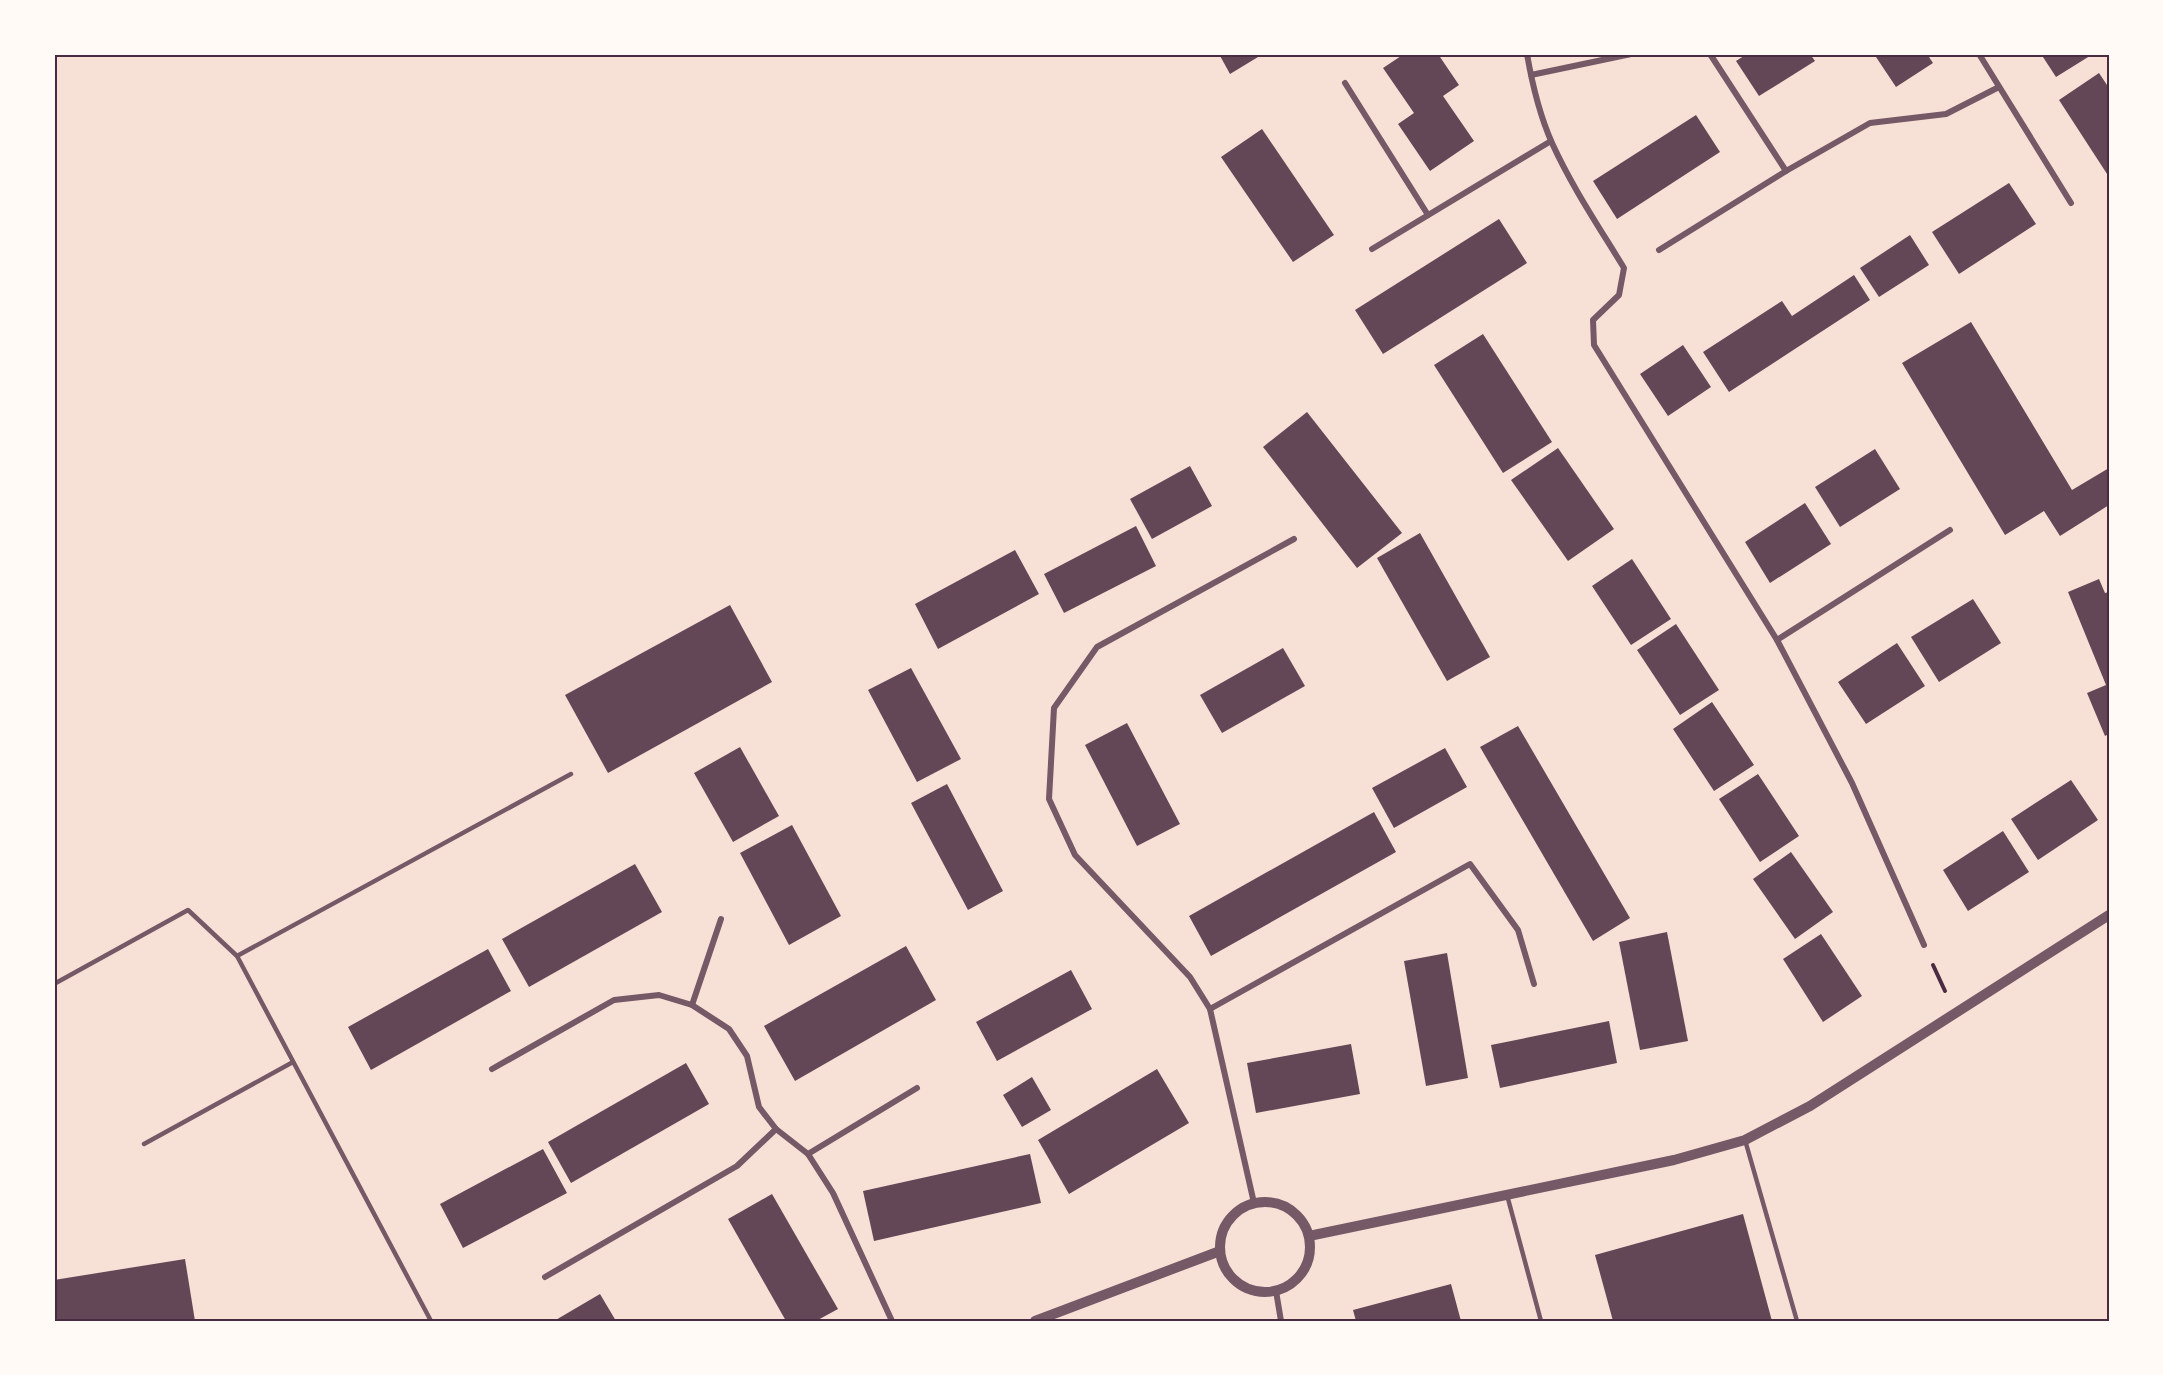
<svg xmlns="http://www.w3.org/2000/svg" width="2163" height="1375" font-family="'IBM Plex Sans',sans-serif">
<rect width="100%" height="100%" fill="#f7e1d7"/>
<g fill="#644757">
<polygon points="1219,54 1263,54 1230,74"/>
<polygon points="1404,54 1438,54 1459,85 1443,96 1474,141 1430,171 1398,124 1414,113 1383,68"/>
<polygon points="1747,54 1810,54 1815,61 1759,96 1736,61"/>
<polygon points="1874,54 1927,54 1933,63 1896,87"/>
<polygon points="2041,54 2093,54 2056,77"/>
<polygon points="2099,73 2109,88 2109,177 2059,100"/>
<polygon points="1696,115 1720,152 1617,219 1593,181"/>
<polygon points="1262,129 1334,235 1293,262 1221,157"/>
<polygon points="2009,183 2036,224 1959,274 1932,232"/>
<polygon points="1499,219 1527,263 1383,354 1355,310"/>
<polygon points="1910,235 1929,265 1879,297 1860,268"/>
<polygon points="1854,275 1870,300 1729,392 1703,352 1782,301 1792,316"/>
<polygon points="1971,322 2072,490 2109,468 2109,505 2060,536 2044,511 2005,535 1902,363"/>
<polygon points="1483,334 1552,442 1503,473 1434,365"/>
<polygon points="1683,345 1711,387 1668,416 1640,374"/>
<polygon points="1307,412 1402,533 1357,568 1263,447"/>
<polygon points="1558,448 1614,529 1568,561 1511,480"/>
<polygon points="1875,449 1900,489 1840,527 1815,487"/>
<polygon points="1190,466 1212,506 1152,539 1130,499"/>
<polygon points="1805,503 1831,544 1770,583 1745,542"/>
<polygon points="1136,526 1156,566 1064,613 1044,574"/>
<polygon points="1420,533 1490,657 1447,681 1377,558"/>
<polygon points="1015,550 1039,594 938,649 915,604"/>
<polygon points="1632,559 1671,619 1631,645 1592,586"/>
<polygon points="2099,579 2105,593 2109,592 2109,734 2105,736 2087,693 2106,685 2068,592"/>
<polygon points="1973,599 2001,643 1939,682 1911,637"/>
<polygon points="730,605 772,682 608,773 565,695"/>
<polygon points="1676,624 1719,690 1680,715 1637,650"/>
<polygon points="1897,643 1925,686 1866,724 1838,682"/>
<polygon points="1283,648 1305,686 1222,733 1200,695"/>
<polygon points="911,668 961,759 917,782 868,690"/>
<polygon points="1712,702 1754,765 1714,791 1673,729"/>
<polygon points="1127,723 1180,824 1137,846 1085,745"/>
<polygon points="1518,726 1630,918 1593,941 1480,747"/>
<polygon points="740,747 779,816 733,842 694,773"/>
<polygon points="1445,748 1467,787 1394,828 1372,788"/>
<polygon points="1758,774 1799,836 1760,862 1719,799"/>
<polygon points="2071,780 2098,820 2038,860 2011,819"/>
<polygon points="947,784 1003,891 968,910 911,803"/>
<polygon points="1374,812 1396,852 1211,956 1189,916"/>
<polygon points="792,825 841,916 789,945 740,853"/>
<polygon points="2003,831 2029,872 1968,911 1943,870"/>
<polygon points="1791,852 1833,912 1795,939 1753,879"/>
<polygon points="635,864 662,912 529,987 502,939"/>
<polygon points="1667,932 1688,1041 1640,1050 1619,942"/>
<polygon points="1821,934 1862,996 1823,1022 1783,959"/>
<polygon points="906,946 936,1000 795,1081 764,1026"/>
<polygon points="488,949 511,991 371,1070 348,1027"/>
<polygon points="1447,953 1468,1078 1426,1086 1404,961"/>
<polygon points="1071,970 1092,1009 997,1061 976,1022"/>
<polygon points="1609,1021 1617,1063 1500,1088 1491,1045"/>
<polygon points="1351,1044 1360,1094 1256,1113 1247,1063"/>
<polygon points="686,1063 709,1104 571,1183 548,1142"/>
<polygon points="1157,1069 1189,1123 1069,1194 1038,1140"/>
<polygon points="1032,1077 1051,1110 1022,1127 1003,1095"/>
<polygon points="543,1149 567,1193 463,1248 440,1204"/>
<polygon points="1030,1154 1041,1203 874,1241 863,1191"/>
<polygon points="772,1194 838,1309 816,1321 786,1321 728,1219"/>
<polygon points="1743,1214 1772,1321 1613,1321 1595,1255"/>
<polygon points="185,1259 195,1321 54,1321 54,1280"/>
<polygon points="1451,1284 1461,1321 1356,1321 1353,1310"/>
<polygon points="600,1294 616,1321 554,1321"/>
</g>
<g fill="none" stroke-linecap="round" stroke-linejoin="round">
<polyline stroke="#4a2c40" stroke-width="4" points="1933,965 1945,991"/>
<g stroke="#755966" stroke-width="4.5">
<polyline points="237,956 571,774"/>
<polyline points="54,984 188,910 237,956 431,1321"/>
<polyline points="1745,1140 1797,1321"/>
<polyline points="144,1144 293,1062"/>
<polyline points="1507,1195 1541,1321"/>
</g>
<g stroke="#755966" stroke-width="6">
<path d="M1527,54C1532,83 1540,116 1552,143C1572,187 1599,227 1624,268L1619,295L1593,320L1594,345L1777,640L1852,783L1924,945"/>
<polyline points="1979,54 2071,203"/>
<polyline points="1531,75 1631,54"/>
<polyline points="1345,83 1428,215"/>
<polyline points="1786,171 1870,123 1946,114 1999,87"/>
<polyline points="1372,249 1551,141"/>
<polyline points="1659,250 1786,171 1710,54"/>
<polyline points="1777,640 1950,530"/>
<polyline points="692,1005 721,919"/>
<polyline points="1210,1009 1470,864 1518,930 1534,984"/>
<polyline points="492,1069 614,1000 659,995 692,1005 729,1029 747,1056 759,1107 776,1129 808,1154 833,1193 892,1321"/>
<polyline points="808,1154 917,1088"/>
<polyline points="1254,1203 1210,1009 1190,977 1075,855 1049,799 1054,708 1097,647 1294,539"/>
<polyline points="545,1277 737,1166 776,1129"/>
<polyline points="1276,1291 1281,1321"/>
</g>
<g stroke="#755966" stroke-width="10">
<circle cx="1265" cy="1247" r="45"/>
<polyline points="1309,1236 1674,1160 1745,1140 1810,1106 2109,915"/>
<polyline points="1035,1321 1220,1251"/>
</g>
</g>
<rect width="2163" height="1375" fill="none" stroke="#fffaf5" stroke-width="111"/>
<rect x="56" y="56" width="2052" height="1264" fill="none" stroke="#4a2c40" stroke-width="2"/>
</svg>
